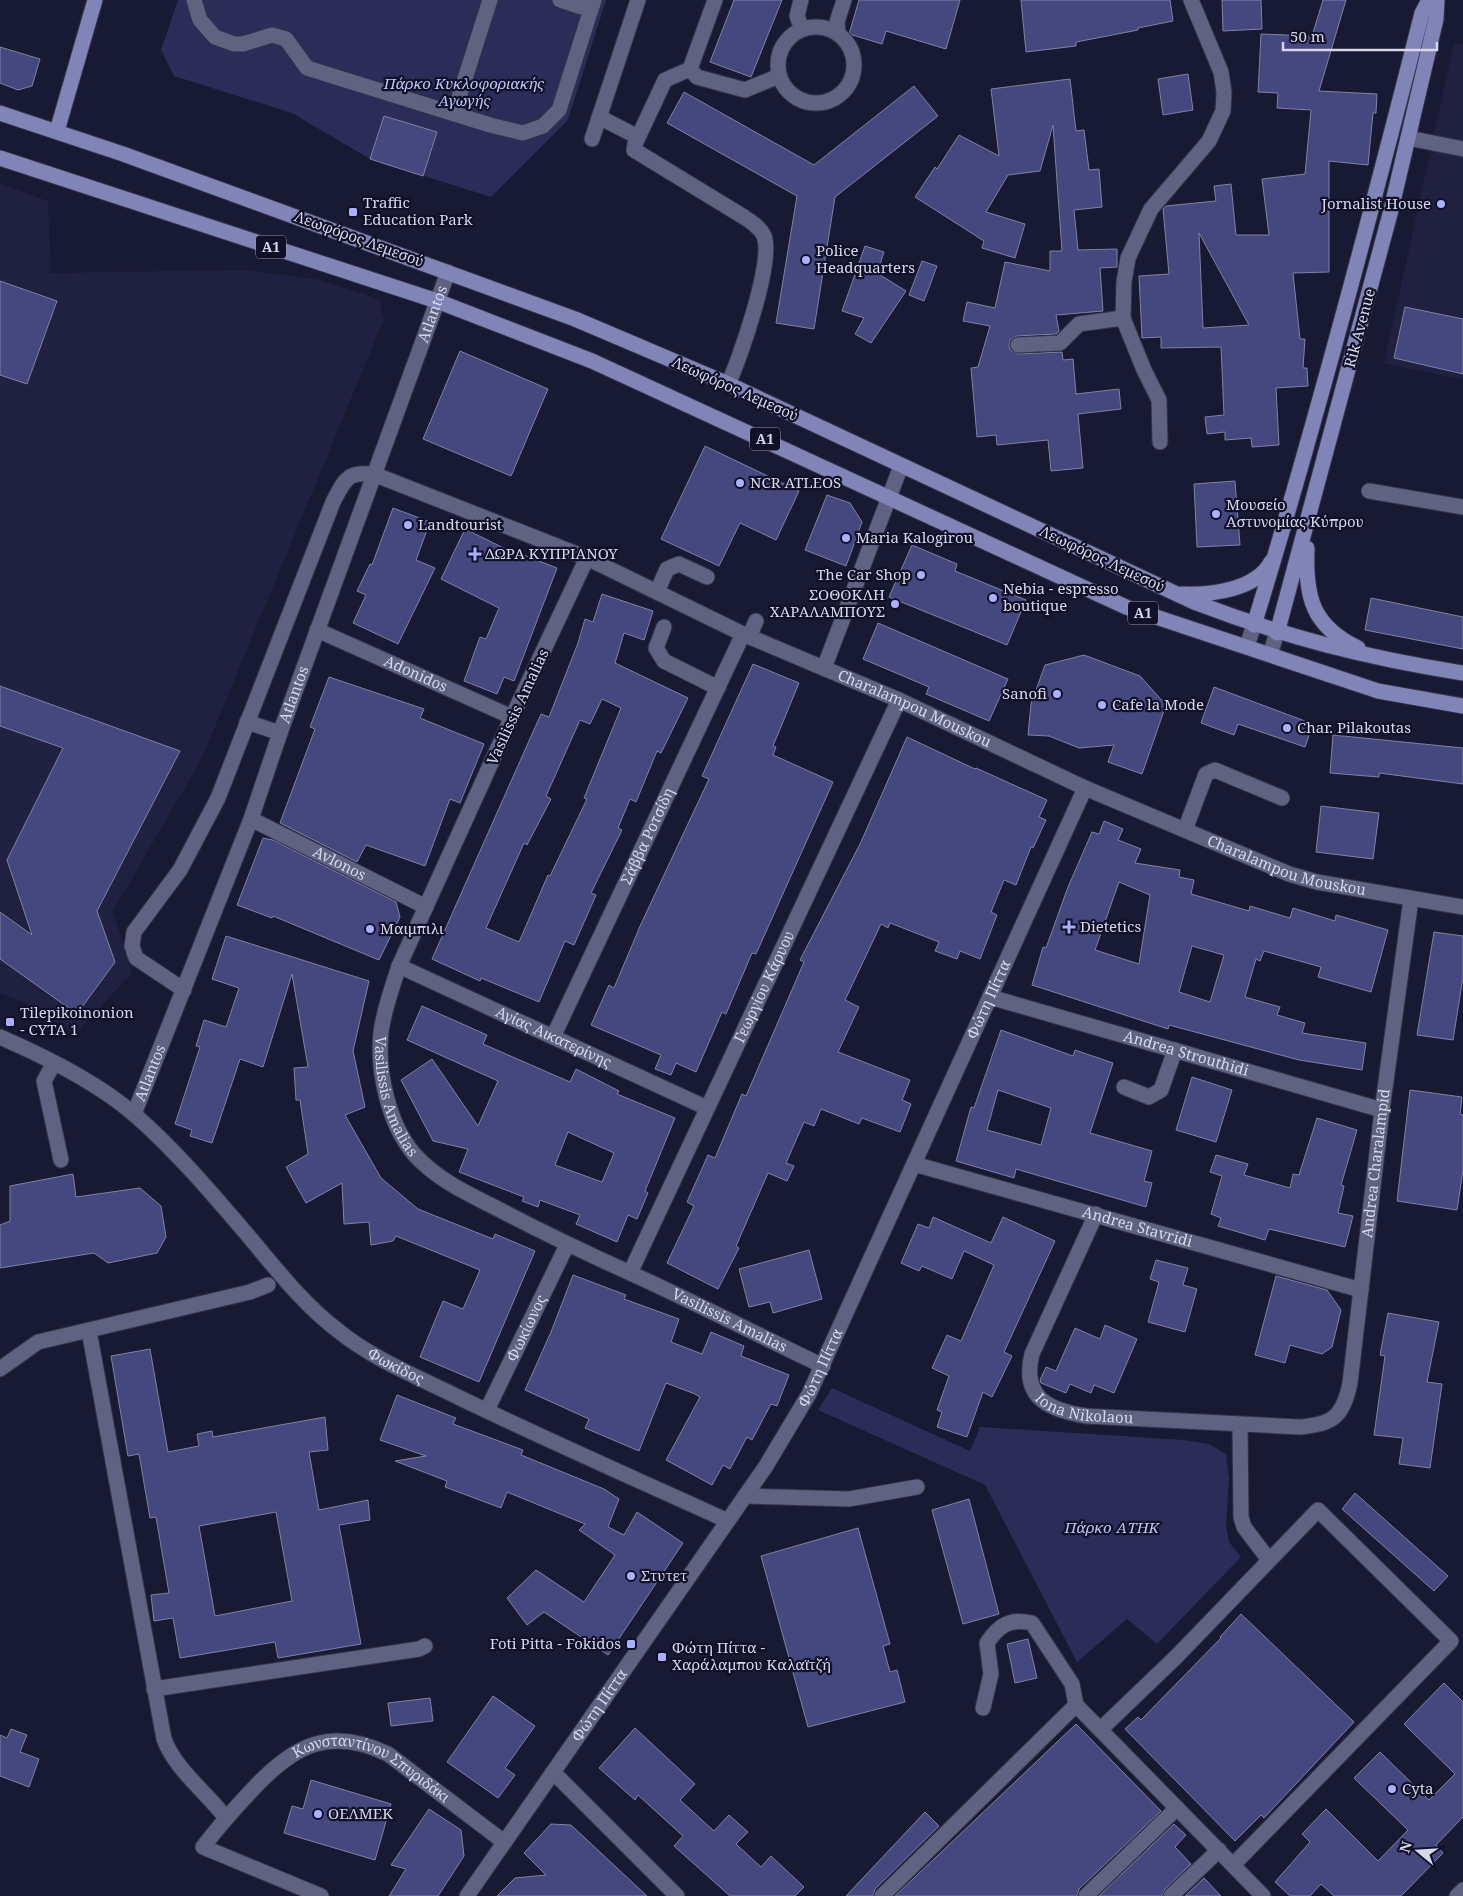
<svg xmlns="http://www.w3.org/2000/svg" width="1463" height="1896" font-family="'Noto Serif',serif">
<rect width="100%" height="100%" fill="#181933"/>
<g fill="#202141">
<polygon points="1454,43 1463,45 1463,380 1384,363"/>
<polygon points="0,184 48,201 51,273 244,270 316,279 379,299 384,319 202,758 113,911 132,973 75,1034 20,1000 0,994"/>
</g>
<g fill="#2b2c58">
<polygon points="178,0 606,0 568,120 491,197 370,159 292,113 174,76 161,50"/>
<polygon points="832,1388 970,1451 980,1427 1184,1440 1209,1444 1226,1454 1229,1479 1226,1526 1229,1542 1241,1557 1157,1644 1127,1619 1077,1662 985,1485 818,1410"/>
</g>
<g fill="#45487f" stroke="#7f82a3" fill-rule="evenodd">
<polygon points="734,0 782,0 751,77 710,62"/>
<polygon points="859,0 960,0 946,49 886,31 882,44 849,34"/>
<polygon points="1021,0 1170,0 1173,21 1138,28 1138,30 1076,42 1076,46 1026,52"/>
<polygon points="1222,0 1261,0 1262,29 1223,31"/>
<path d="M1323,0H1346L1319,91L1377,94L1376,113H1373L1368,165L1329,161V272L1293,273L1300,339H1305L1303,368H1307L1308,386L1276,388L1279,445L1252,447L1251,438L1225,440V432L1207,434L1205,417L1224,415L1221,347L1161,348V337L1142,338L1139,276L1169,274L1163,209L1166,206L1216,201L1214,186L1231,184L1236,235H1269L1262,179L1305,174L1311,110L1277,108L1278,93L1258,92L1261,34L1312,36ZM1199,233L1249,325L1203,328Z"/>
<polygon points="0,47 40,59 32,86 18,90 0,83"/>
<polygon points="1188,74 1193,110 1163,115 1158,79"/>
<polygon points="1070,79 1076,131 1084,130 1089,170 1099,169 1102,207 1074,210 1078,250 1117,249 1117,267 1100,268 1103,311 1056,315 1059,331 1056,334 1017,336 1010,340 1009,346 1010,350 1018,354 1062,352 1063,360 1073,359 1076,394 1119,389 1121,409 1078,414 1083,468 1051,471 1048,440 997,445 996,435 977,437 971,368 978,367 990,326 963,321 967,302 995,308 1005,262 1050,271 1050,251 1062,251 1053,125 1040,171 1008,175 986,212 1025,224 1015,258 982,248 984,241 915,197 935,167 937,169 959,135 999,156 991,89"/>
<polygon points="914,86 938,116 835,197 814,329 776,323 797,196 667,123 684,92 814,165"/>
<polygon points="384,116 437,132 423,176 370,159"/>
<polygon points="865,246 884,252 877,273 906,291 871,343 855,334 864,318 842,311"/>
<polygon points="922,261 937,266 924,301 909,295"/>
<polygon points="0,281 57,301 27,384 0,375"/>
<polygon points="1405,307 1463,319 1463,374 1394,358"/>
<polygon points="460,351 548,389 511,476 423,439"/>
<polygon points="705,446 799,491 776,540 740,523 719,566 661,539"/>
<polygon points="1235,481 1240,545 1197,547 1194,484"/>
<polygon points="827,495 850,503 862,522 846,566 805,550"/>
<polygon points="393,508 430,522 416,560 435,568 398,644 353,623 366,595 357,591 370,564 372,565"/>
<polygon points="465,529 520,556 521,554 557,568 514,681 504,677 497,694 464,681 480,637 486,639 499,608 441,579"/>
<polygon points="912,545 957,564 955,571 1026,600 1007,645 889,597"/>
<path d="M602,594L653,611L644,640L624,633L615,663L688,698L661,753L657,751L636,802L630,799L618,828L622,830L591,893L596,895L574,945L565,941L539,1002L481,978L480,981L432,959L541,714L549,717L578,643L585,619L593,622ZM602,699L621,708L584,798L587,799L550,876L548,875L519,942L486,928L524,843L527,845L551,799L546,796L580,720L590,724Z"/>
<polygon points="1371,598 1463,617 1463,649 1365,630"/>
<polygon points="878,623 1008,679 989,721 926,694 929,687 863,659"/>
<polygon points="1084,655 1140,676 1166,705 1142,774 1108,762 1114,745 1079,748 1049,736 1028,735 1031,704 1045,665"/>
<polygon points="753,664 799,683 773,746 776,747 773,755 833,782 756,954 752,953 726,1014 722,1012 696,1072 676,1063 671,1075 655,1069 661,1055 591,1025 609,985 614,988 641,924 709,779 702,776"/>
<polygon points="329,677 424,709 420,718 484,744 460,803 450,799 425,866 366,845 357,862 280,823 315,729 310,727"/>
<polygon points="0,686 180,751 97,911 115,962 77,1014 0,959 0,912 32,935 7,860 63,748 0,726"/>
<polygon points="1214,687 1313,724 1305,747 1238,724 1234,735 1201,723"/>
<polygon points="1333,735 1463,748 1463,784 1379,773 1379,777 1330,773"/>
<polygon points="907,737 975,769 976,768 1047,800 1039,817 1046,820 1033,848 1031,847 1016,885 1004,880 991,912 997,915 980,959 960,951 957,959 935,951 939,942 890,923 888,928 881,924 845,1000 859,1007 838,1052 910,1080 902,1100 911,1104 900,1132 862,1118 859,1124 821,1109 814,1126 804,1122 786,1163 794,1166 787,1181 768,1173 736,1246 739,1248 718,1289 667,1263 694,1206 687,1202 708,1155 715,1158 742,1094 746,1096 804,962 800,960 861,842"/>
<polygon points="1321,806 1379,813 1373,859 1316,852"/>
<path d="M1104,821L1123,829L1118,840L1141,849L1135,863L1180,870L1179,877L1194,880L1191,894L1249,911L1250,906L1290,918L1293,908L1335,921L1336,915L1388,930L1371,992L1318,977L1321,967L1264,951L1260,961L1256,959L1245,997L1280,1007L1277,1015L1305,1023L1302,1033L1366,1043L1362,1070L1299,1060L1169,1025L1168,1029L1032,985L1043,947L1046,948L1068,887L1092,832L1099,834ZM1119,882L1150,895L1139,964L1095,950ZM1192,946L1224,955L1210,1002L1179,992Z"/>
<polygon points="263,838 273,840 396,902 400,917 379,960 273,916 272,918 237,905"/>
<polygon points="1434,932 1463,936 1463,977 1453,1040 1417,1035"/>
<polygon points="226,936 369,981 353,1051 365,1107 345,1115 381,1178 418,1209 493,1239 495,1234 535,1251 479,1382 420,1357 443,1301 463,1309 480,1270 396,1236 393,1241 371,1245 369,1222 344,1224 342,1183 306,1203 286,1167 308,1154 300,1100 296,1100 294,1068 308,1067 292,974 263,1067 240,1059 212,1143 190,1136 192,1130 175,1124 200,1047 196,1046 204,1020 226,1027 239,988 212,979"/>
<path d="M422,1006L487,1035L483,1044L570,1082L576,1069L619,1091L617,1094L675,1118L645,1191L648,1193L637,1219L628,1215L617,1242L576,1224L580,1215L540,1200L538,1207L522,1201L524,1197L459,1172L468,1149L433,1141L401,1080L432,1059L478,1126L498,1081L407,1040ZM568,1132L614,1153L602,1182L555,1165Z"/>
<path d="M1001,1030L1073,1056L1075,1050L1113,1063L1090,1133L1152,1151L1144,1181L1152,1183L1146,1207L1016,1169L1014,1178L956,1161L971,1107L974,1108ZM998,1090L1051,1108L1041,1145L987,1130Z"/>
<polygon points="1192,1077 1232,1090 1216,1142 1176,1130"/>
<polygon points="1410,1090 1462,1097 1460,1114 1463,1115 1463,1170 1457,1210 1397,1201"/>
<polygon points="1317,1118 1357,1130 1341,1185 1344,1186 1338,1213 1353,1216 1345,1247 1269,1229 1265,1240 1218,1226 1221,1218 1211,1214 1222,1176 1210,1172 1216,1155 1248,1164 1244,1175 1290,1188 1293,1174 1299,1175"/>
<polygon points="73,1174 76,1197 140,1188 161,1206 166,1237 157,1253 108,1263 94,1253 0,1268 0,1225 10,1221 10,1186"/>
<polygon points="933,1217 991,1243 1003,1217 1055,1241 1004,1352 1012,1356 992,1397 983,1392 967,1437 937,1427 942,1412 937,1410 949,1376 932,1368 947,1335 961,1341 994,1265 964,1251 952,1279 922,1266 919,1271 901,1263 918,1224 929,1228"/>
<polygon points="809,1250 822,1299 773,1313 770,1302 749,1307 739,1269"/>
<polygon points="1156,1260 1188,1268 1183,1285 1197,1289 1185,1332 1148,1322 1159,1282 1150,1279"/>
<polygon points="573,1275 626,1295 624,1299 679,1319 671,1342 702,1354 711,1332 744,1346 741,1356 789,1375 777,1406 771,1404 752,1440 747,1437 730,1469 723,1465 712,1485 666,1460 700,1397 695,1394 666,1383 639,1451 585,1428 589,1419 525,1390 551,1332"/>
<polygon points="1276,1276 1327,1290 1341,1310 1332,1347 1322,1354 1290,1345 1285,1363 1255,1355"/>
<polygon points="1388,1313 1439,1322 1427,1382 1442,1384 1430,1468 1399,1464 1403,1438 1374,1435 1385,1356 1380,1355"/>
<polygon points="1105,1325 1137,1339 1114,1393 1094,1385 1091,1393 1070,1384 1066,1393 1041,1383 1040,1380 1046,1367 1056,1371 1075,1328 1100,1339"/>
<path d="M150,1349L168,1452L199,1446L197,1434L212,1431L213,1437L325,1417L328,1450L309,1452L319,1510L368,1500L370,1520L339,1525L361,1644L278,1658L275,1642L180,1658L173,1618L154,1621L151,1595L169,1593L156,1517L150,1518L139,1454L128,1456L111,1356ZM276,1512L292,1601L215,1616L199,1526Z"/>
<polygon points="397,1395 456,1418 453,1424 523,1450 521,1455 604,1489 619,1499 608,1527 624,1535 637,1512 683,1543 608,1655 544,1612 527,1625 507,1598 536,1570 584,1602 615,1555 579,1530 585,1524 507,1492 501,1508 445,1487 447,1481 395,1461 426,1456 380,1440"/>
<polygon points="1355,1493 1448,1576 1434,1591 1342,1509"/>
<polygon points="969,1499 999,1614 963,1624 932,1510"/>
<polygon points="858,1528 890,1644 883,1646 890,1672 897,1670 905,1702 808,1727 761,1556"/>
<polygon points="1241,1614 1354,1722 1264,1818 1261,1815 1235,1841 1125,1729 1138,1717 1141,1720 1221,1638 1220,1637"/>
<polygon points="1028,1639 1037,1678 1015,1683 1007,1644"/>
<polygon points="1444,1683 1463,1702 1463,1817 1436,1845 1443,1853 1401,1896 1334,1896 1321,1884 1310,1896 1290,1896 1275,1882 1310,1842 1302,1834 1326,1809 1378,1861 1408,1830 1354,1778 1380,1752 1429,1800 1455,1774 1404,1724"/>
<polygon points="493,1696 535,1726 505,1768 515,1775 498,1798 447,1762"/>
<polygon points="430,1698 433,1721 391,1726 388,1703"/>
<polygon points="1076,1724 1161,1811 1079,1889 1077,1896 895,1896"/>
<polygon points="635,1728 695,1784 680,1800 714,1831 729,1815 748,1832 736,1844 761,1867 771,1856 804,1887 795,1896 730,1896 674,1846 683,1836 638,1795 635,1800 599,1768"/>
<polygon points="11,1729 27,1735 20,1752 39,1759 29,1787 0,1776 0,1735 7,1738"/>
<polygon points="311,1780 391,1804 375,1860 284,1833 292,1806 303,1809"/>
<polygon points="429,1809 461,1830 464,1856 438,1896 389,1896 406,1869 391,1865"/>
<polygon points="925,1812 939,1826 875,1889 873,1896 846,1896"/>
<polygon points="551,1824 571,1825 647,1896 497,1896 515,1878 546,1875 524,1853"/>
<polygon points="1174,1824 1186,1835 1175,1847 1191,1864 1165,1889 1162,1896 1099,1896"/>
<polygon points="1204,1878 1221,1896 1185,1896"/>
</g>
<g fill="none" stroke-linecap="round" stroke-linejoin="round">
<g stroke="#333348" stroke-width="17">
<g id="minor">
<polyline points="194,0 200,20 215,37 234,44 243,44 272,35 286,39 307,68 490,125 523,133 543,126 559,110 594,0"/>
<polyline points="560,0 581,7 593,4"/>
<polyline points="715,0 690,69 697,77 745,90 779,76"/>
<polyline points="801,0 797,16 802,29"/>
<circle cx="816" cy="65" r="38"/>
<polyline points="838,34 837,22 844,0"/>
<path d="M690,69L665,80L635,144L634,150L744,217C751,222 760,227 764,236C774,260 740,359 728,384"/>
<polyline points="454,113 490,0"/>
<polyline points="599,117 638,137"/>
<polyline points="1408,138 1463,149"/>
<polyline points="592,139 638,0"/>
<polyline points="1018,345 1060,343 1079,324 1123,318"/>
<polyline points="1160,442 1159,400 1144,370 1123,318 1124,282 1128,258 1151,209 1209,141 1223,111 1224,92 1221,72 1191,0"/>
<polyline points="1369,491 1463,507"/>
<path id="s1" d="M587,558L512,717L399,966C392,988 384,1009 381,1032C377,1071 388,1123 414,1154C438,1181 471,1195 502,1211C544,1233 586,1253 628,1272C694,1302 758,1335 823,1366"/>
<polyline points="657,592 667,569 679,564 707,577"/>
<polyline points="664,627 656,648 664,661 718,688"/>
<path id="s2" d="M317,630L512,717"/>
<polyline points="749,637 756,621"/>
<polyline points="1247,646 1254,625"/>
<polyline points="1270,654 1277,633"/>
<polyline points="824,668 901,466"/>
<polyline points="247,722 280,733"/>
<path id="s3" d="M251,819L426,907"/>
<polyline points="1185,830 1206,774 1215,770 1282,798"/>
<path id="s4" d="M399,966L707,1108"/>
<path id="s5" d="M184,990L136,958L132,946L134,932L180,870L218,798L333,502C345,479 348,470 376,475L587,558L743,634L899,700L1085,788L1289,874L1317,882L1463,907"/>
<path id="s6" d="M990,997L1382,1110"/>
<path id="s7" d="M0,1037C46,1057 97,1082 135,1115C175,1150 210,1191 245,1232C274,1266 300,1301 336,1329C372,1359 418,1377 460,1398C549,1441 638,1480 728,1521"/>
<path id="s8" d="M553,1037L743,634"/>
<polyline points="54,1063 44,1081 61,1160"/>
<polyline points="1124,1087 1149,1097 1161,1090 1175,1050"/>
<path id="s9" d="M134,1114L251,819L280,733L448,272"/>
<path id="s10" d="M914,1164L1361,1290"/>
<path id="s11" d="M1096,1214L1032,1354C1021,1398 1049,1410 1086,1416L1300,1427C1333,1424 1343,1417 1350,1383L1382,1110L1411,899"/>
<path id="s12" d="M630,1273L899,700"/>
<path d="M89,1331L164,1739C175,1769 206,1792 226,1818"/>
<polyline points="0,1369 38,1342 250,1292 268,1285"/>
<path id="s13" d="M487,1410L567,1245"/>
<polyline points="1240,1425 1241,1517 1244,1527 1269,1560"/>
<polyline points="745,1496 849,1499 917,1487"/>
<polyline points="154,1689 419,1649 425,1646"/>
<path d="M983,1708L991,1674L987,1643C999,1625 1010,1618 1032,1623L1072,1684L1076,1705"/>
<polyline points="1101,1729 1177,1656 1318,1510 1451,1641 1233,1865"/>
<polyline points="553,1772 677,1896"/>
<path id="s14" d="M321,1896L203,1847C219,1826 235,1808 253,1789C294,1745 330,1726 388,1754L504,1842"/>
<path id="s15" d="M467,1896L766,1466L809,1394L1085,788"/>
<polyline points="882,1896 1076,1705 1263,1896"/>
<polyline points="1086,1896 1177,1808"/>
<polyline points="1171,1896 1219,1850"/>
<polyline points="1457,1896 1463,1890"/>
</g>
</g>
<g stroke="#333348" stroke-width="17">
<g id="major">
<path d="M0,113L123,154L575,319L728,384L1194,602C1285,637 1367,658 1463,673"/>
<polyline points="57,131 95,0"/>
<polyline points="0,158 437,301 592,361 1126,607 1378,691 1463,706"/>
<path d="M1307,548C1305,597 1312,626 1358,648"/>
<path d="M1182,594C1211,595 1256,590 1271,562"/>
<path d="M1254,625C1316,423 1370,218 1422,13L1429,0"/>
<polyline points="1277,633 1390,214 1436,19 1437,0"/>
</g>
</g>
<use href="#minor" stroke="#5f6281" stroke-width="15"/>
<use href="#major" stroke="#8084b6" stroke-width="15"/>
</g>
<g fill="#aab0fb" stroke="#101029" stroke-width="2">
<circle cx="1441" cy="204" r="5"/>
<rect x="348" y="207" width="10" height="10" rx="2.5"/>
<circle cx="806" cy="260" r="5"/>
<circle cx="740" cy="483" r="5"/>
<circle cx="1216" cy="514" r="5"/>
<circle cx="408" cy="525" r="5"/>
<circle cx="846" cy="538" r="5"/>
<path d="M472.5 546.5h5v5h5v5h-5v5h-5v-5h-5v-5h5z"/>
<circle cx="921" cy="575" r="5"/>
<circle cx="993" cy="598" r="5"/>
<circle cx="895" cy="604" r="5"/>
<circle cx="1057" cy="694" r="5"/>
<circle cx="1102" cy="705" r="5"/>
<circle cx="1287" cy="728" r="5"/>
<path d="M1066.5 919.5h5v5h5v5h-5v5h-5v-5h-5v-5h5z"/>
<circle cx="370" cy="929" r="5"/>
<rect x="5" y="1017" width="10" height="10" rx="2.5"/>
<circle cx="631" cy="1576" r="5"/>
<rect x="626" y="1639" width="10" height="10" rx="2.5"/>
<rect x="657" y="1652" width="10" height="10" rx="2.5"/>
<circle cx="1392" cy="1789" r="5"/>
<circle cx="318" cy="1814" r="5"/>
</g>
<g text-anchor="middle" stroke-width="4.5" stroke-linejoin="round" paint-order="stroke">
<g fill="#101029" stroke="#9b9cb0" stroke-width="1">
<rect x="256" y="235.5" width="30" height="23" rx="4"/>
<rect x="750" y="427.5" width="30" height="23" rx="4"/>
<rect x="1128" y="601.5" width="30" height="23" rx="4"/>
</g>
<g font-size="14" font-weight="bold" fill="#d6d8ea">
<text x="271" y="252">A1</text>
<text x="765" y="444">A1</text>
<text x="1143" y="618">A1</text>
</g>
<g font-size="15" font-style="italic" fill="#bfc4f7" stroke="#101029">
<text x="464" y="89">Πάρκο Κυκλοφοριακής<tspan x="464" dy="17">Αγωγής</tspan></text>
<text x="1112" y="1533">Πάρκο ΑΤΗΚ</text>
</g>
<g font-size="15" fill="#d6d8ea" stroke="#101029" text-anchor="start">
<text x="363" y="208">Traffic<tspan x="363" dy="17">Education Park</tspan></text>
<text x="1431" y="209" text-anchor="end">Jornalist House</text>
<text x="816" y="256">Police<tspan x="816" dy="17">Headquarters</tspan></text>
<text x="750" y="488">NCR ATLEOS</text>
<text x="1226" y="510">Μουσείο<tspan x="1226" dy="17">Αστυνομίας Κύπρου</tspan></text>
<text x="418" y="530">Landtourist</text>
<text x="856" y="543">Maria Kalogirou</text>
<text x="485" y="559">ΔΩΡΑ ΚΥΠΡΙΑΝΟΥ</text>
<text x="911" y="580" text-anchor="end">The Car Shop</text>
<text x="1003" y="594">Nebia - espresso<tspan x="1003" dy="17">boutique</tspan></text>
<text x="885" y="600" text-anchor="end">ΣΟΘΟΚΛΗ<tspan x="885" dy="17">ΧΑΡΑΛΑΜΠΟΥΣ</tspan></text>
<text x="1047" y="699" text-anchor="end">Sanofi</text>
<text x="1112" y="710">Cafe la Mode</text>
<text x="1297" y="733">Char. Pilakoutas</text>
<text x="1080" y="932">Dietetics</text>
<text x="380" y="934">Μαιμπιλι</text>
<text x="20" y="1018">Tilepikoinonion<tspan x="20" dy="17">- CYTA 1</tspan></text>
<text x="641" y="1581">Στυτετ</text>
<text x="621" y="1649" text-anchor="end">Foti Pitta - Fokidos</text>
<text x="672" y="1653">Φώτη Πίττα -<tspan x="672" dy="17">Χαράλαμπου Καλαϊτζή</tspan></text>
<text x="1402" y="1794">Cyta</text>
<text x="328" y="1819">ΟΕΛΜΕΚ</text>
</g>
<g font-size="15" fill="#d6d8ea" stroke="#101029">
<text transform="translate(359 239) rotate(20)" y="5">Λεωφόρος Λεμεσού</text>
<text dy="5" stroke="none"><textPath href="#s9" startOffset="854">Atlantos</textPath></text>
<text transform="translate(1360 328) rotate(-75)" y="5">Rik Avenue</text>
<text transform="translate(735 389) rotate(24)" y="5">Λεωφόρος Λεμεσού</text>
<text transform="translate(1102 559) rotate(25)" y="5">Λεωφόρος Λεμεσού</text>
<text dy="5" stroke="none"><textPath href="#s2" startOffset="108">Adonidos</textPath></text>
<text dy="5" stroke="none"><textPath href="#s9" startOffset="449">Atlantos</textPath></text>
<text transform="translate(518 707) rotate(-65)" y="5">Vasilissis Amalias</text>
<text dy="5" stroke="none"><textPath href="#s5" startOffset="1205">Charalampou Mouskou</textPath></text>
<text dy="5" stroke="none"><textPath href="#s8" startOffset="222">Σάββα Ροτσίδη</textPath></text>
<text dy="5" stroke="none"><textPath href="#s3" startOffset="99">Avlonos</textPath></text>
<text dy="5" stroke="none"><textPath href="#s5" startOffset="1610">Charalampou Mouskou</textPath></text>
<text dy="5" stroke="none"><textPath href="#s12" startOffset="316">Γεωργίου Κάρυου</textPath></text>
<text dy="5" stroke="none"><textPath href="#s15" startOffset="1041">Φώτη Πίττα</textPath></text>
<text dy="5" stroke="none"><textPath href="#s4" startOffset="170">Αγίας Αικατερίνης</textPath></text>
<text dy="5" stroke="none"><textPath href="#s6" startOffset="204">Andrea Strouthidi</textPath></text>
<text dy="5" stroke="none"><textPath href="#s9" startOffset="44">Atlantos</textPath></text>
<text dy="5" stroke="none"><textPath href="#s1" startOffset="585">Vasilissis Amalias</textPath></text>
<text dy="5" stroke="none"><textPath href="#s11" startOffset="761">Andrea Charalampid</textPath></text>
<text dy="5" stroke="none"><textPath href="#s10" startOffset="232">Andrea Stavridi</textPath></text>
<text dy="5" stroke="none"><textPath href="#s1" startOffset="1005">Vasilissis Amalias</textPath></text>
<text dy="5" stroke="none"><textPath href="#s13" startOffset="91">Φωκίωνος</textPath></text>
<text dy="5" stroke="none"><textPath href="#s7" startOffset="521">Φωκίδος</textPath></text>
<text dy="5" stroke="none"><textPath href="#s15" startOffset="636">Φώτη Πίττα</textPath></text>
<text dy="5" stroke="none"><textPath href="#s11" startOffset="248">Iona Nikolaou</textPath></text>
<text dy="5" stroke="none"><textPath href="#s15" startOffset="232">Φώτη Πίττα</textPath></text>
<text dy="5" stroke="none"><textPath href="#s14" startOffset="345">Κωνσταντίνου Σπυριδάκι</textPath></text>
</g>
</g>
<g transform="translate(1418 1851) rotate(288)" stroke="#101029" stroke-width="4" paint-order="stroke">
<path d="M0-4L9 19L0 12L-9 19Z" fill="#d6d8ea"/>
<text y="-8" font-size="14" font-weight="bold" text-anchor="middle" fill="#d6d8ea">N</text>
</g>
<path d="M1283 42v8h154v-8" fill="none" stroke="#d6d8ea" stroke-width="2.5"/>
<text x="1290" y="42" font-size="15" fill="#d6d8ea" stroke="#101029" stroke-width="4" paint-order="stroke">50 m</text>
</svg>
